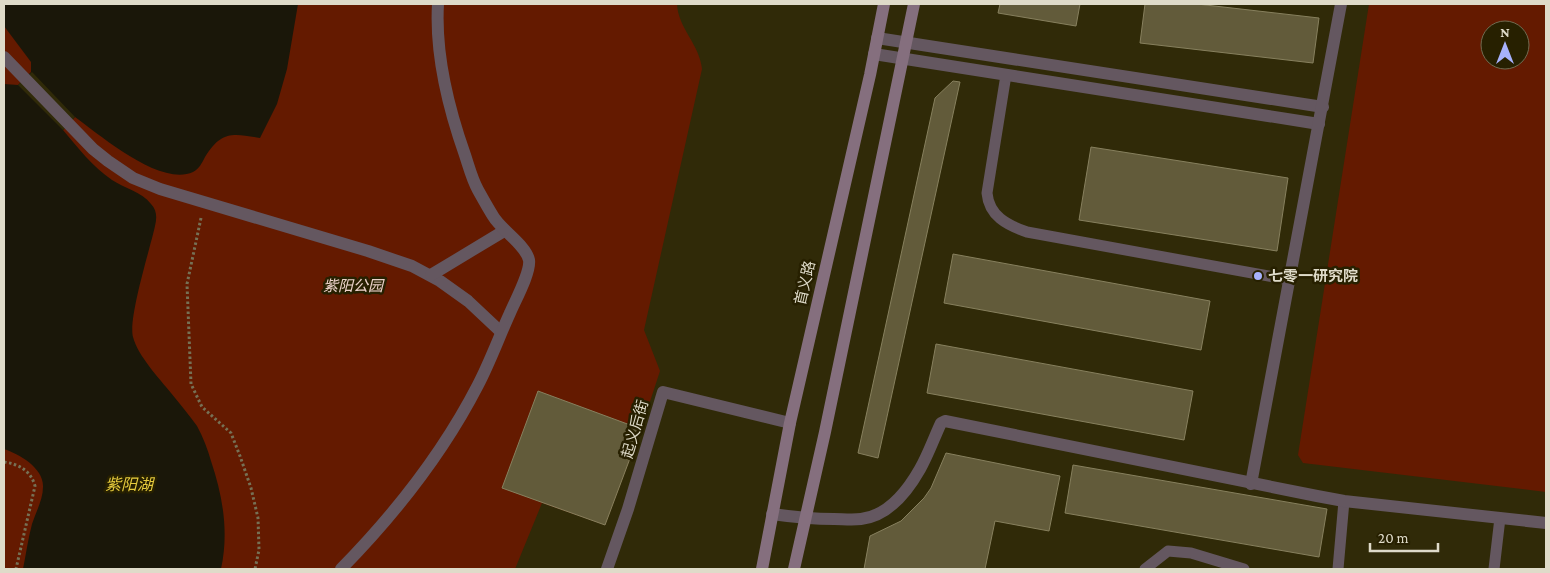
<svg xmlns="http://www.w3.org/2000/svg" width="1550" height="573" font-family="'Crimson Pro','Noto Sans SC',serif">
<rect width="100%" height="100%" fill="#302a08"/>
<g fill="#641a00" fill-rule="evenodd">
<path d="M4,4H677C678,28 700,45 702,69L644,330L660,371L641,429L605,525L542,503L515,569H4Z"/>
<path d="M1369,4H1546V492L1303,463L1298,455ZM1490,30H1520V60H1490Z"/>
</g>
<path fill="#1a1709" d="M4,4H298L287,69L277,104L260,138C232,133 221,131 205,157C202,163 199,169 193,172C160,187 100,135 75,117L63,130C78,148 93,167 112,180C124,188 142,192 151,204C157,210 157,218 155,226C150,249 128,318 133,337C138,356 159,378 171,393C180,404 189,415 197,426C203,437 208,450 211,461C223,497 229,532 221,569H23C26,554 28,539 32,524C36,512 43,499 43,487C44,468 19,454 4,449V84L18,85L31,72V62L4,26Z"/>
<polygon fill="#302a08" points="32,72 75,117 63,130 18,85"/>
<g fill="#625b3a" stroke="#87805e">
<polygon points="1000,4 1080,4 1076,26 998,13"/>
<polygon points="1145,4 1197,4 1319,18 1313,63 1140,43"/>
<polygon points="953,81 960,82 878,458 858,453 935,98"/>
<polygon points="1091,147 1288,178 1277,251 1079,220"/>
<polygon points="953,254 1210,301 1201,350 944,303"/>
<polygon points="936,344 1193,391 1184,440 927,393"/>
<polygon points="538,391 641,429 605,525 502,488"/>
<polygon points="946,453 1060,476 1049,531 995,521 985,569 864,569 870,536 901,521 924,498 931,488"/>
<polygon points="1073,465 1327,509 1319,557 1065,513"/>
</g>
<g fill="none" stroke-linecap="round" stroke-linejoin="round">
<g stroke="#767155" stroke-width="3" stroke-dasharray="2.5 2.5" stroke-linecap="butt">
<polyline points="201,218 187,284 191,384 202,407 231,433 240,456 251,488 258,518 259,550 255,569"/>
<path d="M4,462C19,464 31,471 35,486L16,569"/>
</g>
<g stroke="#645760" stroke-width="11">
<path d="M1006,75L987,193C989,216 1007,225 1027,232L1290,280"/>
<polyline points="1145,569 1168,551 1191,553 1244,569"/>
<polyline points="1338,569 1344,501"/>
<polyline points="1494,569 1500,518"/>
</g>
<g stroke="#645760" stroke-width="12">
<polyline points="4,57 93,149 108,161 133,178 160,189 368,251 412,266 440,281 468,301 501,332"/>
<polyline points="431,275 504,231"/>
<path d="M341,569C394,515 443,453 478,385C490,362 499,337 510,313C515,301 531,272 529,260C526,245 501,230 493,216C488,208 483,199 478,190C472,179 469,167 465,155C448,107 435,55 438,4"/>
</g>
<g stroke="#645760" stroke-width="12">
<polyline points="877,38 1323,107"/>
<polyline points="874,54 1319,124"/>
<polyline points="1251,484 1341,4"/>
<path d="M772,514C793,517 813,519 834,519C842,519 852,520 861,519C888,516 907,492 920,469C928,455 934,438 941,423L945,421L1317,496L1344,501L1546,523"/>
<polyline points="607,569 628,509 663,392 790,423"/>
</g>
<g stroke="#856f7e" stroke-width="12">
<polyline points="762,569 790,423 870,75 884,4"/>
<polyline points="794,569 825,432 914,4"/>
</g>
</g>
<circle fill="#a7b1fc" stroke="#272000" stroke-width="2" cx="1258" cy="276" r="5"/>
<g text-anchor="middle" stroke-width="5" stroke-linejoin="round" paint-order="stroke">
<g font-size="15" font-weight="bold" fill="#dfdbc9" stroke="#272000" text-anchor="start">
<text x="1268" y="281">七零一研究院</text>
</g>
<g font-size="15" fill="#dfdbc9" stroke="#272000">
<text transform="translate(805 283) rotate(-77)" y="5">首义路</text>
<text transform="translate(635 429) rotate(-74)" y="5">起义后街</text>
</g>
<g font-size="15" font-style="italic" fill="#edd3cb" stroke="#272000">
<text x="353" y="291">紫阳公园</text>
</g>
<g font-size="16" font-style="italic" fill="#e6cb3d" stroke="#272000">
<text x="129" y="490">紫阳湖</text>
</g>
</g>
<rect width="1550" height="573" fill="none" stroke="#dfdbc9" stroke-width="10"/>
<g transform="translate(1505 45)"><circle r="24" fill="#272000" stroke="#716b50"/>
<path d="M0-4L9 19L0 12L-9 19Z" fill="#a7b1fc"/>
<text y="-8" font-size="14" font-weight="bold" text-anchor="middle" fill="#dfdbc9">N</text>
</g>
<path d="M1370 543v8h68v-8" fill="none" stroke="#dfdbc9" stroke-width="2.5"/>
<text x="1378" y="543" font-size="15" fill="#dfdbc9" stroke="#272000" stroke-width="4" paint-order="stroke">20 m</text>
</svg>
